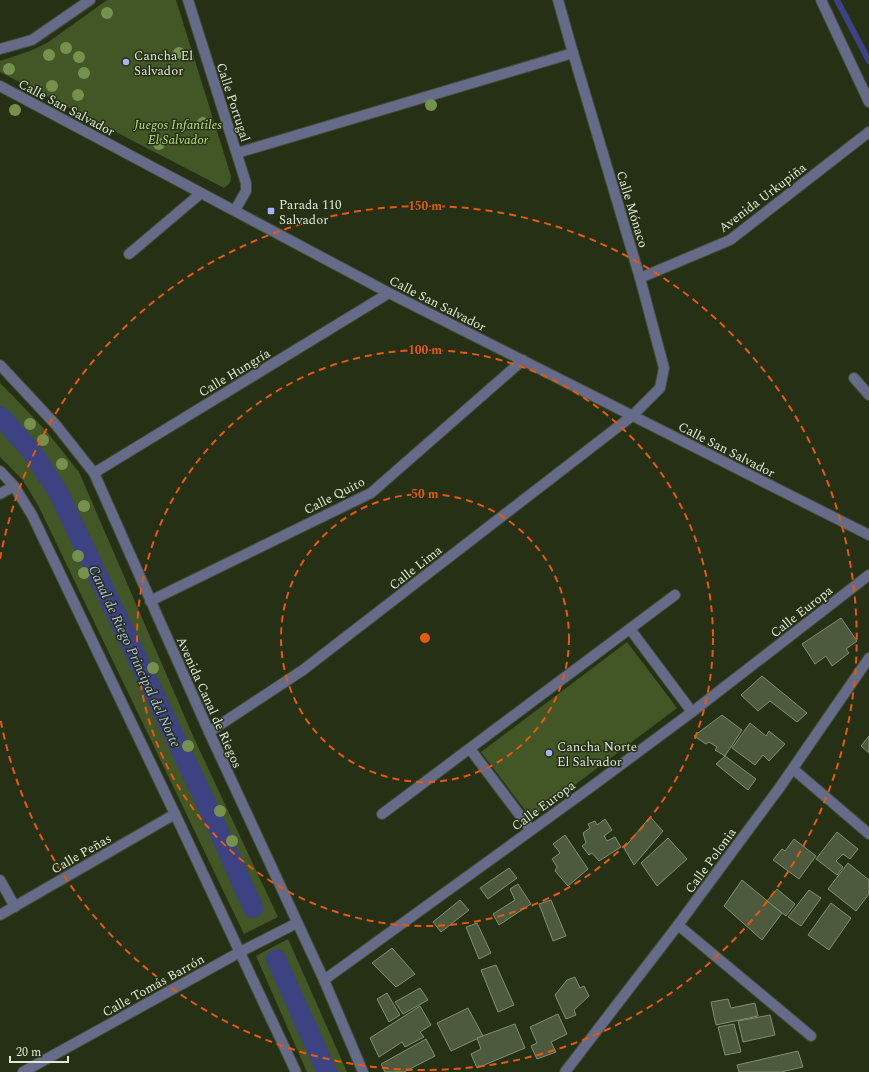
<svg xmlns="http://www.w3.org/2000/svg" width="869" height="1072" font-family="Spectral,serif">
<rect width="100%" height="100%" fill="#253015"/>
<g fill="#435626">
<polygon points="107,0 176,0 231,176 230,183 224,188 0,72 0,61 30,51 47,43"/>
<polygon points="0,383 14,397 47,432 79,472 193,736 278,917 244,934 38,505 22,479 0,457"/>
<polygon points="627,642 677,708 531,818 481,752"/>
<polygon points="288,939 347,1072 307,1072 256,956"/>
</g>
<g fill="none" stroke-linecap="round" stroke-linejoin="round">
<polyline stroke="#3c4282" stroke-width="6" points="837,0 869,61"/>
<g stroke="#3c4282" stroke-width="20">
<polyline points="0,416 32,452 58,492 207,805 253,908"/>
<polyline points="276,959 327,1072"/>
</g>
</g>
<g fill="#4e5a3d" stroke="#818f6f">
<polygon points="841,618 857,641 846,649 849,653 832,666 826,656 815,664 802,644"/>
<polygon points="762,676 807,713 797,722 770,701 758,711 741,695"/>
<polygon points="722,715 742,730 725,756 715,750 717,747 709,742 706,744 694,736"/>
<polygon points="750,723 766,736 769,731 785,744 769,761 763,755 755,765 732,748"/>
<polygon points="869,736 869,753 861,746"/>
<polygon points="725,756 756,779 748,790 716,764"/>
<polygon points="650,817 663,831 634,865 624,848"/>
<polygon points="605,819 612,830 604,836 607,841 615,837 621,847 599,861 592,853 589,855 582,846 586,843 583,833 590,828 588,824 595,821 597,825"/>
<polygon points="837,832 858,849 850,859 843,854 836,861 843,867 837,875 816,859"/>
<polygon points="565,835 588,869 568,886 555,871 557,867 552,859 560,853 553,844"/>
<polygon points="668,838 687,859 657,886 641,863"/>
<polygon points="794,839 816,856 799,879 773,860 782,849 785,851"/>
<polygon points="848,863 869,880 869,894 856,911 828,889"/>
<polygon points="509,868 517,878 488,899 480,888"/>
<polygon points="742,880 782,913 762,940 724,906"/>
<polygon points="518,884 531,904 499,925 493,914 515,900 510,889"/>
<polygon points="777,889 795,904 786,916 767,901"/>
<polygon points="809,890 821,898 801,926 788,917"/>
<polygon points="460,900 469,910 441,932 433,922"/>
<polygon points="551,900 566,936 553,941 539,904"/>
<polygon points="831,903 851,918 829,950 808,935"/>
<polygon points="477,923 491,953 479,959 466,927"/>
<polygon points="392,948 415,974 396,987 372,963"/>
<polygon points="496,965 514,1005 498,1012 481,970"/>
<polygon points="575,977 580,988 584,986 589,996 574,1010 576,1015 566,1019 555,995 567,980"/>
<polygon points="420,988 428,1000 403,1014 395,1002"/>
<polygon points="387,993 400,1015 389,1022 377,999"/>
<polygon points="728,999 731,1008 755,1003 758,1016 716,1025 711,1002"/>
<polygon points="420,1006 431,1025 420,1032 424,1037 405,1047 402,1042 379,1057 370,1038"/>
<polygon points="468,1008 483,1036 451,1051 437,1023"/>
<polygon points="558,1014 567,1034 551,1042 556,1052 537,1059 531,1046 537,1043 530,1027"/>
<polygon points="770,1015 775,1035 743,1042 738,1021"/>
<polygon points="515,1024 525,1048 477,1068 471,1054 481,1049 477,1038"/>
<polygon points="734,1024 741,1052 725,1055 718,1027"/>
<polygon points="426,1039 435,1056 404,1072 385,1072 381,1064"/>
<polygon points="798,1051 803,1067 781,1072 739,1072 737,1065"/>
</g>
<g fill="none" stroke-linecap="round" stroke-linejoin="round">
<g stroke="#434d34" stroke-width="12">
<g id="minor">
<polyline points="188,0 246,183 246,191 235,210"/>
<polyline points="821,0 869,102"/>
<polyline points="0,49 32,40 90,0"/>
<polyline points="0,86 389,293 869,535"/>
<polyline points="237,153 573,53"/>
<polyline points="129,254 200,194"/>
<polyline points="640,278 730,240 869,132"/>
<polyline points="0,365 56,425 94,473 209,732 324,980 363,1072"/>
<polyline points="854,378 869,395"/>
<polyline points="0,471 14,486 32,515 175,814 296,1072"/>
<polyline points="94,473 389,293"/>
<polyline points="0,494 14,486"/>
<polyline points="150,601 371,493 523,360"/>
<polyline points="630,629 692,712"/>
<polyline points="209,732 303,670 632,416 660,388 664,368 640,278 573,53 558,0"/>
<polyline points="470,749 531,830"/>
<polyline points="793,769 869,834"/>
<polyline points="382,814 675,595"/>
<polyline points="0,880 15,907"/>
<polyline points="0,915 175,814"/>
<polyline points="678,925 811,1036"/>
<polyline points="324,980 591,787 692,712 869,575"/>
<polyline points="23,1072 240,952 297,923"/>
<polyline points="565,1072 678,925 780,787 869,658"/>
</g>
</g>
<use href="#minor" stroke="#656b89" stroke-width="10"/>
</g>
<g fill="#76914d">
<circle cx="107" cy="13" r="6"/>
<circle cx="66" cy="48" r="6"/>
<circle cx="179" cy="53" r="6"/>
<circle cx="49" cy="55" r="6"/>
<circle cx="79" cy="57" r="6"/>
<circle cx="9" cy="69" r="6"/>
<circle cx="84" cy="73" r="6"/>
<circle cx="52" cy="86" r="6"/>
<circle cx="78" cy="95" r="6"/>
<circle cx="431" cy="105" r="6"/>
<circle cx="15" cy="110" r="6"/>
<circle cx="203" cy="123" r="6"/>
<circle cx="159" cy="144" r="6"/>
<circle cx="30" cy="424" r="6"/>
<circle cx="43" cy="440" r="6"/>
<circle cx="62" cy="464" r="6"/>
<circle cx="84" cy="506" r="6"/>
<circle cx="78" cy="556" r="6"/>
<circle cx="84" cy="573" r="6"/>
<circle cx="153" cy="668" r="6"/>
<circle cx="188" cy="746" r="6"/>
<circle cx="220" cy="811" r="6"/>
<circle cx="232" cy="841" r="6"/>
</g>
<g fill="none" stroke="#e8590c" stroke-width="2" stroke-dasharray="7 5">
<circle cx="425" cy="638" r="144"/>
<circle cx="425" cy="638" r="288"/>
<path d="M0 559A432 432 0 1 1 0 717"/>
</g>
<g fill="#a5b1fc" stroke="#253015" stroke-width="1.5">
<circle cx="126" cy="62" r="4"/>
<rect x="267" y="207" width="8" height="8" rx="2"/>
<circle cx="549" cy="753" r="4"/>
</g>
<g text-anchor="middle" stroke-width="3" stroke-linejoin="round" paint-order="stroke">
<g font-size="13" fill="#e0e8d7" stroke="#253015" text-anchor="start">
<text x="134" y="60">Cancha El<tspan x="134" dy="15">Salvador</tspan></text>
<text x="279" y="209">Parada 110<tspan x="279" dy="15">Salvador</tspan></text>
<text x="557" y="751">Cancha Norte<tspan x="557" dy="15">El Salvador</tspan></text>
</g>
<g font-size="13" fill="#e0e8d7" stroke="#253015">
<text transform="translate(234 102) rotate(72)" y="5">Calle Portugal</text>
<text transform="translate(67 107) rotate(28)" y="5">Calle San Salvador</text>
<text transform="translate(762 197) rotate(-37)" y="5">Avenida Urkupiña</text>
<text transform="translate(633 209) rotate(73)" y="5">Calle Mónaco</text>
<text transform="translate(438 303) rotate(27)" y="5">Calle San Salvador</text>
<text transform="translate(234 372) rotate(-31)" y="5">Calle Hungría</text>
<text transform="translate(727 449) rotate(27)" y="5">Calle San Salvador</text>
<text transform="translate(334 495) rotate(-27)" y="5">Calle Quito</text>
<text transform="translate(415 567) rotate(-38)" y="5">Calle Lima</text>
<text transform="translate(801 611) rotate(-38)" y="5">Calle Europa</text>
<text transform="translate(210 702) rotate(66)" y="5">Avenida Canal de Riegos</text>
<text transform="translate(543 805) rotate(-36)" y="5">Calle Europa</text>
<text transform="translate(81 853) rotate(-30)" y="5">Calle Peñas</text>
<text transform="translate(710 860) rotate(-54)" y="5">Calle Polonia</text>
<text transform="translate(153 985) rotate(-29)" y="5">Calle Tomás Barrón</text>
</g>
<g font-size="13" font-style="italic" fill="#b9e17b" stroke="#253015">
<text x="178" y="129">Juegos Infantiles<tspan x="178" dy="15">El Salvador</tspan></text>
</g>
<g font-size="14" font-style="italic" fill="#b1bcf5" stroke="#253015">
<text transform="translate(135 656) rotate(65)" y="5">Canal de Riego Principal del Norte</text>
</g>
</g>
<circle cx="425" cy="638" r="6" fill="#e8590c" stroke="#253015" stroke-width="2"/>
<g font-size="12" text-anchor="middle" font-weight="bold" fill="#e8590c" stroke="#253015" stroke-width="3" stroke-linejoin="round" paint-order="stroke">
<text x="425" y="210">150 m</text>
<text x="425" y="354">100 m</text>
<text x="425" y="498">50 m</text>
</g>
<path d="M10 1056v6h58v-6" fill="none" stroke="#e0e8d7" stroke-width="2"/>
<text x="16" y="1056" font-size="12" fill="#e0e8d7" stroke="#253015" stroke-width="3" paint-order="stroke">20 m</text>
</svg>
